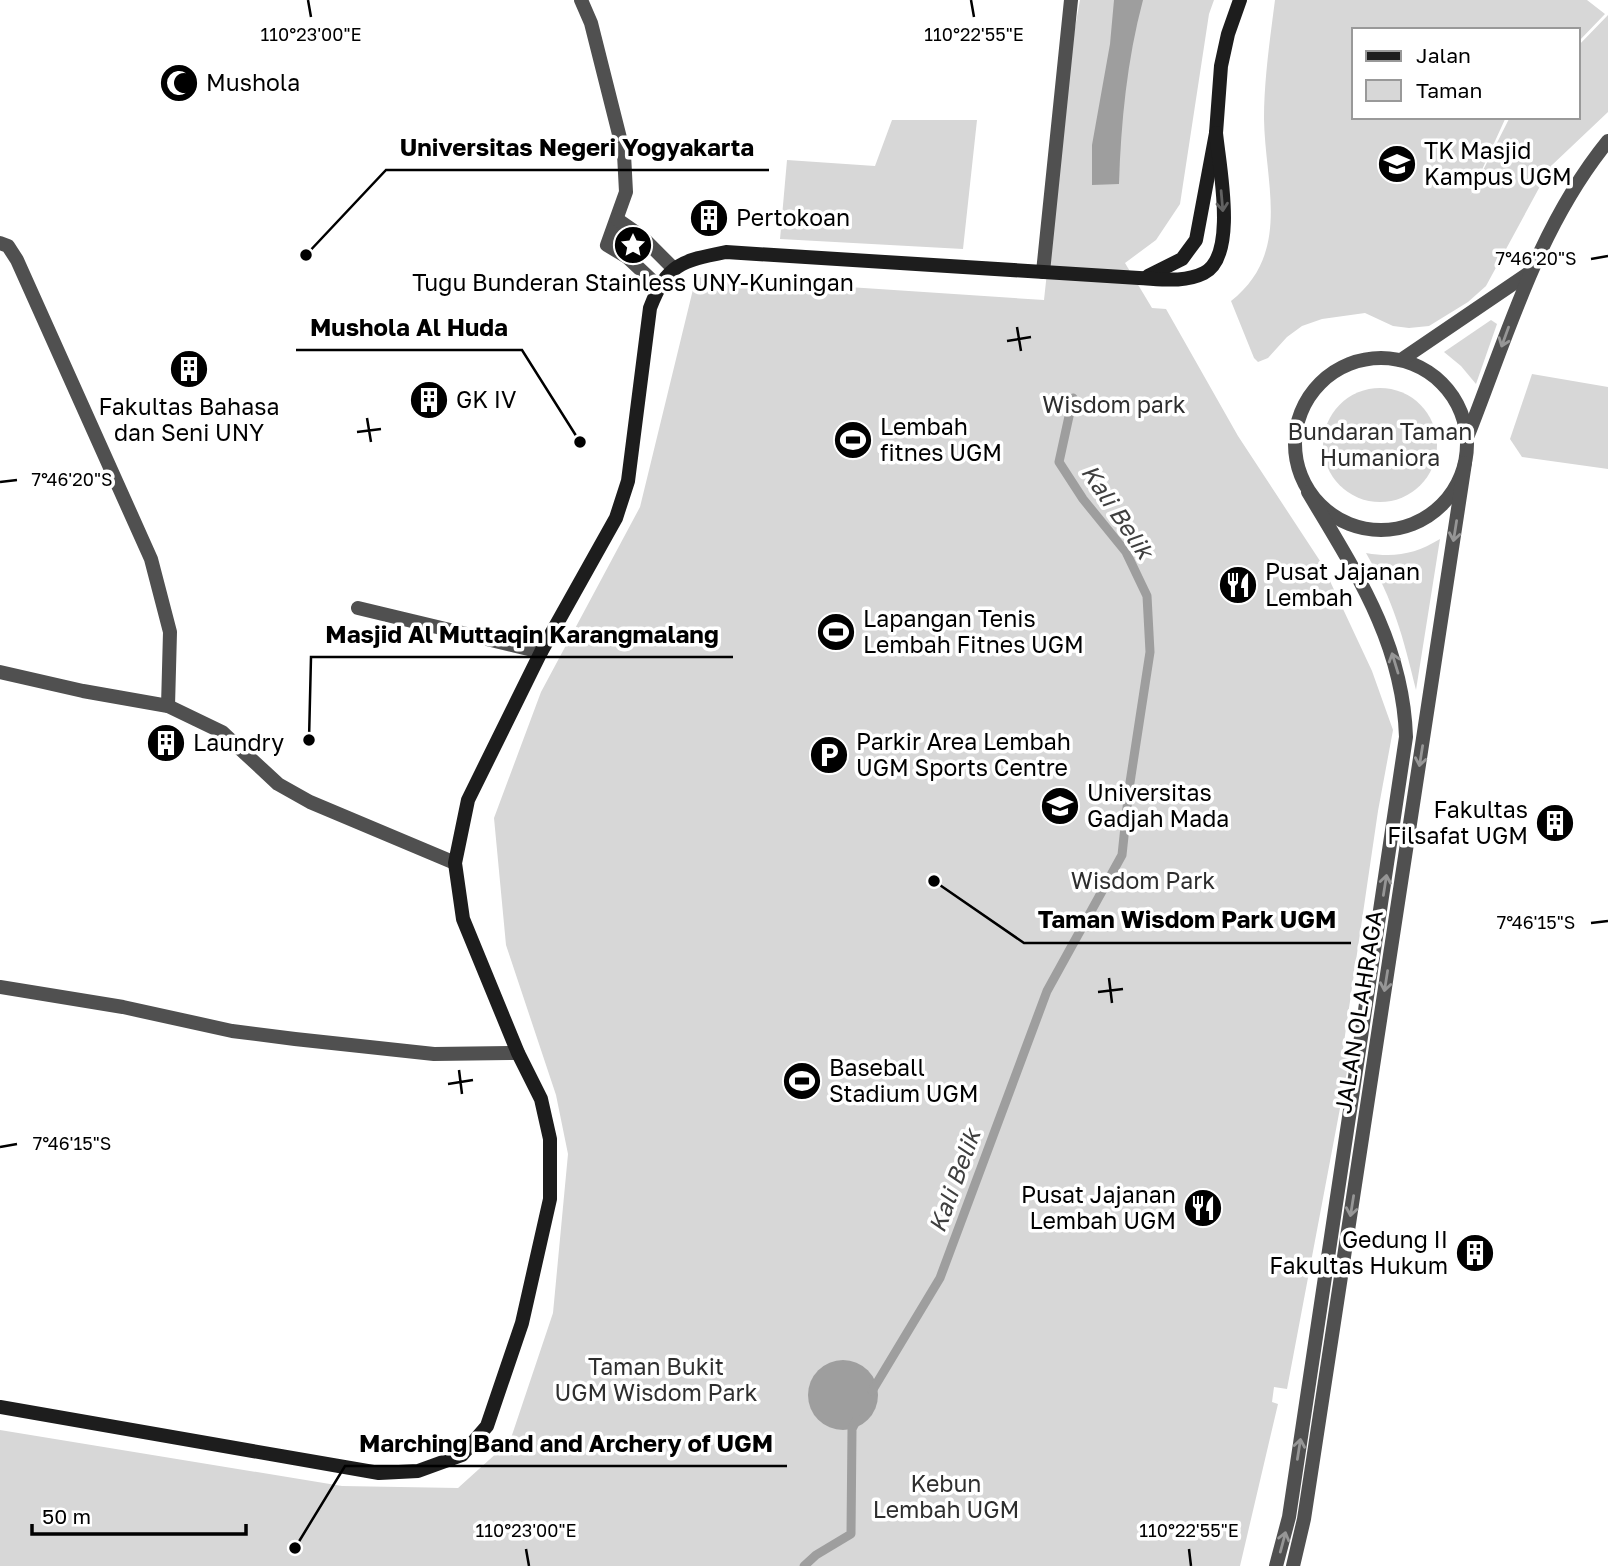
<svg xmlns="http://www.w3.org/2000/svg" width="1608" height="1566" font-family="'Golos Text',sans-serif">
<rect width="100%" height="100%" fill="#fff"/>
<g fill="#d7d7d7">
<polygon points="1080,0 1214,0 1209,14 1180,204 1156,240 1125,263 1152,308 1166,309 1238,436 1322,564 1372,671 1393,730 1378,811 1343,1049 1351,1050 1287,1389 1274,1387 1272,1402 1278,1404 1240,1566 0,1566 0,1430 342,1486 458,1488 510,1441 553,1313 568,1154 556,1095 506,945 494,818 541,692 640,507 696,277 1044,300 1071,50"/>
<path d="M1275,0H1587L1605,14L1578,42V30H1354V117H1506L1470,196L1510,117H1578V46L1608,15V112L1551,166L1486,286L1468,302L1429,326L1409,328L1393,326L1365,313L1322,319L1302,326L1287,337L1268,358L1258,362L1254,358L1231,301C1292,253 1265,184 1264,119C1264,80 1270,39 1275,0Z"/>
<polygon points="892,120 977,120 963,249 780,239 787,160 875,166"/>
<polygon points="1491,320 1497,324 1476,384 1461,366 1444,352"/>
<polygon points="1532,374 1608,387 1608,469 1522,457 1510,439"/>
<circle cx="1380" cy="445" r="57"/>
<path d="M1440,539L1416,690C1403,636 1394,602 1366,553C1395,558 1415,554 1440,539Z"/>
</g>
<g fill="#9e9e9e">
<path d="M1114,0H1143C1127,60 1121,122 1119,184L1092,185V145L1110,44Z"/>
<circle cx="843" cy="1395" r="35"/>
</g>
<g fill="none" stroke-linecap="round" stroke-linejoin="round">
<g stroke="#9e9e9e" stroke-width="9">
<polyline points="872,1391 940,1278 1047,991 1122,855 1129,789 1150,652 1147,596 1126,552 1083,499 1059,462 1073,398"/>
<polyline points="804,1566 816,1555 851,1534 852,1429 857,1419"/>
</g>
<g stroke="#505050" stroke-width="14">
<polyline points="581,0 591,23 624,154 626,192 607,245 627,257 659,287"/>
<polyline points="618,220 641,236 673,268"/>
<polyline points="0,243 8,246 17,260 151,559 170,632 168,706"/>
<polyline points="1043,272 1071,0"/>
<circle cx="1381" cy="444" r="86"/>
<polyline points="1401,360 1529,273"/>
<path d="M1468,435C1508,334 1538,227 1608,141"/>
<polyline points="358,608 541,652"/>
<polyline points="0,672 83,691 168,706 222,732 278,784 310,802 455,863"/>
<polyline points="0,987 123,1007 232,1031 295,1039 434,1054 518,1053"/>
<path d="M1276,1566L1289,1517L1406,737C1403,642 1355,571 1308,492"/>
<polyline points="1293,1566 1304,1519 1465,463"/>
</g>
<g stroke="#1d1d1d" stroke-width="14">
<polyline points="1148,276 1182,259 1196,240 1216,133 1221,66 1228,34 1240,0"/>
<path d="M0,1407L379,1473L418,1471L462,1455L487,1426L522,1323L550,1199V1139L541,1099L518,1053L463,919L455,863L468,800L541,652L616,518L628,481L650,308C667,264 681,261 726,252L1139,278C1161,279 1184,283 1204,273C1238,256 1219,165 1216,133"/>
</g>
</g>
<defs><path id="oneway-shaft" d="M-6 0H5M1.5-3L5.5 0L1.5 3" fill="none" stroke-width="1.6" stroke-linecap="round" stroke-linejoin="round" transform="scale(1.75)"/></defs>
<use stroke="#616161" href="#oneway-shaft" transform="translate(1222 201) rotate(85)"/>
<g stroke="#969696">
<use href="#oneway-shaft" transform="translate(1505 337) rotate(110)"/>
<use href="#oneway-shaft" transform="translate(1455 531) rotate(99)"/>
<use href="#oneway-shaft" transform="translate(1395 663) rotate(-107)"/>
<use href="#oneway-shaft" transform="translate(1421 756) rotate(99)"/>
<use href="#oneway-shaft" transform="translate(1385 885) rotate(-81)"/>
<use href="#oneway-shaft" transform="translate(1386 981) rotate(99)"/>
<use href="#oneway-shaft" transform="translate(1352 1206) rotate(99)"/>
<use href="#oneway-shaft" transform="translate(1299 1449) rotate(-81)"/>
<use href="#oneway-shaft" transform="translate(1283 1542) rotate(-75)"/>
</g>
<path fill="none" stroke="#000" stroke-width="2.5" d="M308,0L311,17M971,0L974,17M1591,259L1608,256M1017,327L1021,351M1007,341L1031,337M367,418L371,442M357,432L381,429M0,482L17,480M1591,923L1608,921M1109,978L1112,1003M1098,992L1123,989M459,1070L462,1094M448,1084L473,1080M0,1147L17,1144M526,1549L529,1566M1189,1549L1191,1566"/>
<defs>
<g id="mosque-disc" transform="scale(2.0125)"><circle r="9.5" fill="#000" stroke="#fff"/><path d="M3.5-4.9A6 6 0 1 0 3.5 4.9A5 5 0 1 1 3.5-4.9Z" fill="#fff"/></g>
<g id="school-disc" transform="scale(2.0125)"><circle r="9.5" fill="#000" stroke="#fff"/><path d="M0-5L7-2L0 1L-7-2ZM-4 1L0 2.5L4 1V4Q0 6-4 4Z" fill="#fff"/></g>
<g id="building-disc" transform="scale(2.0125)"><circle r="9.5" fill="#000" stroke="#fff"/><path d="M-4-6H4V6H1V3H-1V6H-4ZM-2.5-4.3h1.7v1.8h-1.7ZM.8-4.3h1.7v1.8H.8ZM-2.5-1h1.7V.8h-1.7ZM.8-1h1.7V.8H.8Z" fill="#fff"/></g>
<g id="sight-disc" transform="scale(2.0125)"><circle r="9.5" fill="#000" stroke="#fff"/><path d="M0-6L1.8-2.2L6-1.7L2.9 1.2L3.7 5.4L0 3.3L-3.7 5.4L-2.9 1.2L-6-1.7L-1.8-2.2Z" fill="#fff"/></g>
<g id="stadium-disc" transform="scale(2.0125)"><circle r="9.5" fill="#000" stroke="#fff"/><path d="M0-5a6.5 5 0 1 0 0 10a6.5 5 0 1 0 0-10ZM-3.5-1.8h7v3.6h-7Z" fill="#fff"/></g>
<g id="restaurant-disc" transform="scale(2.0125)"><circle r="9.5" fill="#000" stroke="#fff"/><path d="M-5-6h1v4h1v-4h1v4h1v-4h1v5L-1.5 .5V6h-2V.5L-5-1ZM5-6V6H3V1.5H1.5Q1.5-4 5-6Z" fill="#fff"/></g>
<g id="parking-disc" transform="scale(2.0125)"><circle r="9.5" fill="#000" stroke="#fff"/><path d="M-3.5-5.5H1a3.5 3.5 0 0 1 0 7H-1V5.5H-3.5ZM-1-3.4V-.6H.8a1.4 1.4 0 0 0 0-2.8Z" fill="#fff"/></g>
<g id="university-disc" transform="scale(2.0125)"><circle r="9.5" fill="#000" stroke="#fff"/><path d="M0-5L7-2L0 1L-7-2ZM-4 1L0 2.5L4 1V4Q0 6-4 4Z" fill="#fff"/></g>
</defs>
<g fill-rule="evenodd">
<use href="#mosque-disc" x="179" y="83"/>
<use href="#school-disc" x="1397" y="164"/>
<use href="#building-disc" x="709" y="218"/>
<use href="#sight-disc" x="633" y="245"/>
<use href="#building-disc" x="189" y="369"/>
<use href="#building-disc" x="429" y="400"/>
<use href="#stadium-disc" x="853" y="440"/>
<use href="#restaurant-disc" x="1238" y="585"/>
<use href="#stadium-disc" x="836" y="632"/>
<use href="#building-disc" x="166" y="743"/>
<use href="#parking-disc" x="829" y="755"/>
<use href="#university-disc" x="1060" y="806"/>
<use href="#building-disc" x="1555" y="823"/>
<use href="#stadium-disc" x="802" y="1081"/>
<use href="#restaurant-disc" x="1203" y="1208"/>
<use href="#building-disc" x="1475" y="1253"/>
</g>
<g text-anchor="middle" stroke-width="7" stroke-linejoin="round" paint-order="stroke">
<g font-size="23" fill="#000" stroke="#fff" text-anchor="start">
<text x="206" y="91">Mushola</text>
<text x="1424" y="159">TK Masjid<tspan x="1424" dy="26">Kampus UGM</tspan></text>
<text x="736" y="226">Pertokoan</text>
<text x="633" y="291" text-anchor="middle">Tugu Bunderan Stainless UNY-Kuningan</text>
<text x="456" y="408">GK IV</text>
<text x="189" y="415" text-anchor="middle">Fakultas Bahasa<tspan x="189" dy="26">dan Seni UNY</tspan></text>
<text x="880" y="435">Lembah<tspan x="880" dy="26">fitnes UGM</tspan></text>
<text x="1265" y="580">Pusat Jajanan<tspan x="1265" dy="26">Lembah</tspan></text>
<text x="863" y="627">Lapangan Tenis<tspan x="863" dy="26">Lembah Fitnes UGM</tspan></text>
<text x="856" y="750">Parkir Area Lembah<tspan x="856" dy="26">UGM Sports Centre</tspan></text>
<text x="193" y="751">Laundry</text>
<text x="1087" y="801">Universitas<tspan x="1087" dy="26">Gadjah Mada</tspan></text>
<text x="1528" y="818" text-anchor="end">Fakultas<tspan x="1528" dy="26">Filsafat UGM</tspan></text>
<text x="829" y="1076">Baseball<tspan x="829" dy="26">Stadium UGM</tspan></text>
<text x="1176" y="1203" text-anchor="end">Pusat Jajanan<tspan x="1176" dy="26">Lembah UGM</tspan></text>
<text x="1448" y="1248" text-anchor="end">Gedung II<tspan x="1448" dy="26">Fakultas Hukum</tspan></text>
</g>
<g font-size="23" fill="#2e2e2e" stroke="#fff">
<text x="1114" y="413">Wisdom park</text>
<text x="1380" y="440">Bundaran Taman<tspan x="1380" dy="26">Humaniora</tspan></text>
<text x="1143" y="889">Wisdom Park</text>
<text x="656" y="1375">Taman Bukit<tspan x="656" dy="26">UGM Wisdom Park</tspan></text>
<text x="946" y="1492">Kebun<tspan x="946" dy="26">Lembah UGM</tspan></text>
</g>
<g font-size="23" fill="#000" stroke="#fff">
<text transform="translate(1359 1012) rotate(-81)" y="8">JALAN OLAHRAGA</text>
</g>
<g font-size="24" font-style="italic" fill="#3f3f3f" stroke="#fff">
<text transform="translate(1117 512) rotate(56)" y="8">Kali Belik</text>
<text transform="translate(955 1181) rotate(-70)" y="8">Kali Belik</text>
</g>
</g>
<g font-size="18" text-anchor="middle" fill="#000" stroke="#fff" stroke-width="7" stroke-linejoin="round" paint-order="stroke">
<text x="311" y="41">110°23'00"E</text>
<text x="974" y="41">110°22'55"E</text>
<text x="1536" y="265">7°46'20"S</text>
<text x="72" y="486">7°46'20"S</text>
<text x="1536" y="929">7°46'15"S</text>
<text x="72" y="1150">7°46'15"S</text>
<text x="526" y="1537">110°23'00"E</text>
<text x="1189" y="1537">110°22'55"E</text>
</g>
<path fill="none" stroke="#000" stroke-width="2.5" d="M306 255L386 170H769M580 442L522 350H296M309 740L311 657H733M934 881L1024 943H1351M295 1548L345 1466H787"/>
<g fill="#000" stroke="#fff" stroke-width="2.5">
<circle cx="306" cy="255" r="7"/>
<circle cx="580" cy="442" r="7"/>
<circle cx="309" cy="740" r="7"/>
<circle cx="934" cy="881" r="7"/>
<circle cx="295" cy="1548" r="7"/>
</g>
<g font-size="24" text-anchor="middle" font-weight="bold" fill="#000" stroke="#fff" stroke-width="7" stroke-linejoin="round" paint-order="stroke">
<text x="577" y="156">Universitas Negeri Yogyakarta</text>
<text x="409" y="336">Mushola Al Huda</text>
<text x="522" y="643">Masjid Al Muttaqin Karangmalang</text>
<text x="1187" y="928">Taman Wisdom Park UGM</text>
<text x="566" y="1452">Marching Band and Archery of UGM</text>
</g>
<rect x="1352" y="28" width="228" height="91" fill="#ffffff" stroke="#999999" stroke-width="2"/>
<rect x="1366" y="51" width="35" height="10" fill="#1d1d1d" stroke="#999999" stroke-width="2"/>
<text x="1416" y="63" font-size="21" fill="#000000">Jalan</text>
<rect x="1366" y="80" width="35" height="21" fill="#d7d7d7" stroke="#999999" stroke-width="2"/>
<text x="1416" y="98" font-size="21" fill="#000000">Taman</text>
<path d="M32 1524v10h214v-10" fill="none" stroke="#000000" stroke-width="3.5"/>
<text x="42" y="1524" font-size="21" fill="#000000" stroke="#ffffff" stroke-width="5" paint-order="stroke">50 m</text>
</svg>
